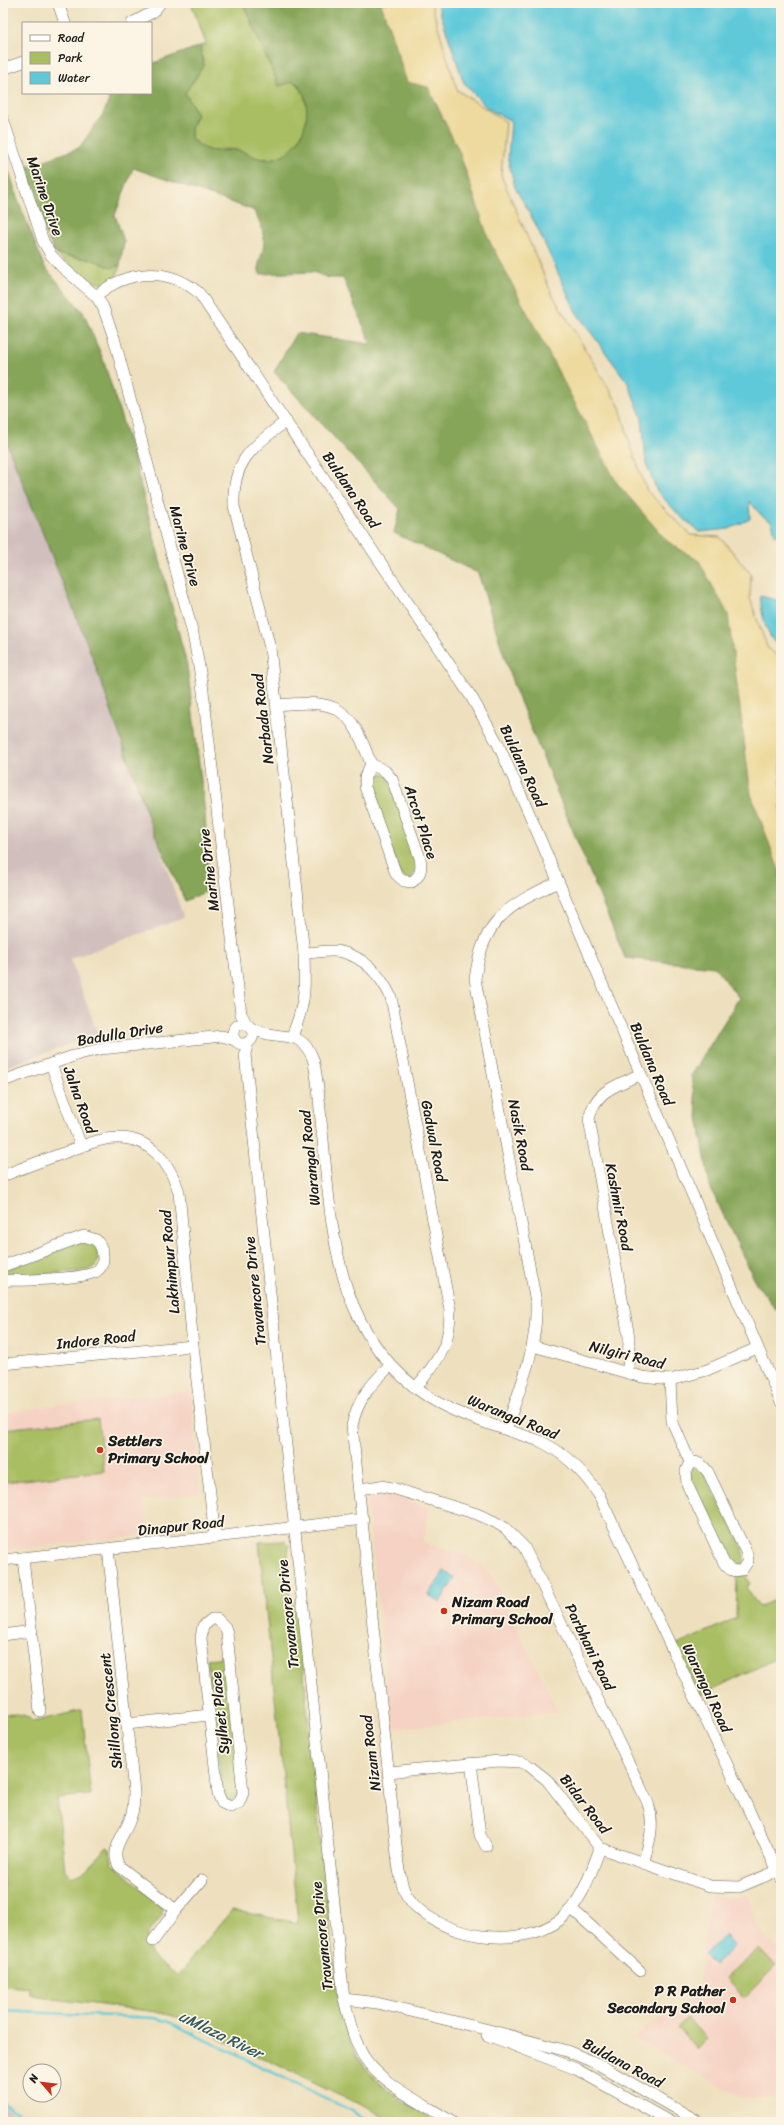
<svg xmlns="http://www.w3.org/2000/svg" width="784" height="2125" font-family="Sriracha,sans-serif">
<rect width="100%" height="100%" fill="#fcf5e5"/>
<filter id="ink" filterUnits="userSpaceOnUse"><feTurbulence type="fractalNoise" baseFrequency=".025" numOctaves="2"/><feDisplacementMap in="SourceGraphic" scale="8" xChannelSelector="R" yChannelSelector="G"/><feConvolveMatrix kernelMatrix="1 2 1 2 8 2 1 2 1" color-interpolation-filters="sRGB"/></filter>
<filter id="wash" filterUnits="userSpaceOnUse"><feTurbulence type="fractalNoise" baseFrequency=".012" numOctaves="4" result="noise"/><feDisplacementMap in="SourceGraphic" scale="16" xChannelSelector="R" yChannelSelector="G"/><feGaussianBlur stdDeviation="0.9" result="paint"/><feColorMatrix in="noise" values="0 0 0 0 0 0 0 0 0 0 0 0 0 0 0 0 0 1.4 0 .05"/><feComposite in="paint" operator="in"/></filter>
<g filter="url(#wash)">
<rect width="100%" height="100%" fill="#eee0be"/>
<g fill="#f5d2c3">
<polygon points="191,1391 200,1493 144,1500 149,1535 3,1550 3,1413 55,1405"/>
<polygon points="381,1494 430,1508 423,1543 465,1555 482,1564 494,1579 558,1712 392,1729 367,1502 371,1496"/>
<polygon points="747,1894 757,1926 771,1943 781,1949 781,2098 742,2098 632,2037 672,2011 698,1988 710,1895 727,1898"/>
</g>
<g fill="#d1bfbd">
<polygon points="3,434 92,656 184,918 70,959 98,1034 3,1068"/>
<polygon points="3,2104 24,2122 3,2122"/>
</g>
<g fill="#a9be63" stroke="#626d40">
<path d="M191,3H243L279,86L292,82L298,84C300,88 304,93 305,98C312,124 297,158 267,159C255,160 246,151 235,150C212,146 214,160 191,138V127L197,114L185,93C188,86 193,83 196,78C201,70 202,54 200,46L206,44Z"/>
<path d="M56,254L94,260L112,267L120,265C112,308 71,266 56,254Z"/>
<polygon points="375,770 387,776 420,863 410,880 400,875 367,777"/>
<polygon points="84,1239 97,1244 98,1261 94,1267 88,1270 20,1277 3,1276 3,1271"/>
<polygon points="98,1419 104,1471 5,1482 3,1429"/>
<polygon points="700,1466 743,1548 744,1566 729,1566 691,1487 690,1470 693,1467"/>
<path d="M285,1541L289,1545L287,1571L288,1590L299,1614C307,1715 317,1816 329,1917C333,1956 337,2022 357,2055C375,2087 407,2103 437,2122H389L369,2109L318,2084L173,2016L157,2012L38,1997L30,1995L29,1988L3,1986V1715C13,1714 25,1712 32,1721H37L82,1710L91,1795L57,1798L65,1870L72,1877C89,1871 96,1860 107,1847L110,1849L112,1863L162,1907V1915L147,1936C147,1941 149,1952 151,1956L177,1976L232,1910L298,1923L259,1542Z"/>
<polygon points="744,1573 750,1584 746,1587 759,1607 781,1597 781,1656 699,1696 675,1646 736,1618 737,1575"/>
<polygon points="226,1657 240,1792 233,1803 223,1799 207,1659"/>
<polygon points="759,1948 776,1966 744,1998 726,1978"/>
<polygon points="687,2018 707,2039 697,2049 677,2028"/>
</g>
<g fill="#86a559" stroke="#51603a">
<path d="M243,3H381L407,82L428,87L459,151L489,240L617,483L667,541L699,561L728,614L751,794L781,875V1316L756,1283L710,1187L691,1076L739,998L715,967L625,958L514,687L478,573L394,533L400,509L274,372L296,333L371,344L343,278H329L313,272L260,274C257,265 260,261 262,253C267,237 261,223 253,210L133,168L115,215L124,241L120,265L112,268L94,260L56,254L45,233L25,167L79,148L103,114L109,100L106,93H151V64L200,46L204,65L185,93L197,114L191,127V138C201,148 208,152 223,151C227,150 231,149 235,150C246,151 255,160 267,159C297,158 312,124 305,98C304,93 300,88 298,84L292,82L279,86Z"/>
<polygon points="3,152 18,200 44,266 83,312 103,359 133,455 187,665 205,813 209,890 185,901 152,828 92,656 3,434"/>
</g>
<polygon fill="#eeda9e" stroke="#857b5d" points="381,3 431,3 457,90 506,122 501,175 552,294 620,407 631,447 647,491 691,535 720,537 751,574 750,598 758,622 768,649 781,658 781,875 751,794 728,614 699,561 667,541 617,483 489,240 459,151 428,87 407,82"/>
<g fill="#5fc9d9" stroke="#3e727a">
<polygon points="437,3 781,3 781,536 775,535 772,522 762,516 749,501 750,519 729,529 700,532 680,516 657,491 646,463 642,418 628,383 576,312 536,225 515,187 508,160 511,121 487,108 464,83"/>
<path d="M760,596L781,601V649C765,636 762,615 760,596Z"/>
<polygon points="444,1571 455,1578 440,1602 429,1595"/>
<polygon points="725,1935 735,1945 714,1965 704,1955"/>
</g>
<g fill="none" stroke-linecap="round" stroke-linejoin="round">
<g stroke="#5fc9d9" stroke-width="2.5">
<polyline points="3,2011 155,2018 167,2021 352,2111 368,2122"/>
<polyline points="3,2102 29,2122"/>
</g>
</g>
</g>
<g filter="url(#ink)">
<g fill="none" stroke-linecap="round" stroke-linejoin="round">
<g stroke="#666155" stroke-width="12">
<g id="minor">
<polyline points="58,3 65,23"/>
<polyline points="132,23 153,12 160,3"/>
<polyline points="3,69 23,62"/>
<polyline points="3,119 43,241 51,255 62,267 96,296 103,307 114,338 193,634 202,683 241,1014 247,1025"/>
<path d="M96,296C127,270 167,266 199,293L472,698L498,744L529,813L781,1402"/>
<path d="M286,421C252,448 232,460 234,506L270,648L304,953C305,988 306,1003 292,1036"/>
<path d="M277,705C338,699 350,706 371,764L385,771L392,779L420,858C422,869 421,875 412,882L404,881L396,874L365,787V777L371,764"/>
<path d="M304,953C315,953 331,949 342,952C365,958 381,976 391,997L450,1310C450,1349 438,1359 416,1388"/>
<circle cx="243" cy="1034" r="10"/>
<path d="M250,1028C256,1030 262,1033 268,1034C291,1038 303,1034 313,1059C318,1079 319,1099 321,1120C332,1224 331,1334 430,1398C460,1417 506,1429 540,1441C566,1454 583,1471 599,1495L781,1878"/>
<path d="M248,1042L245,1054L344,1999C349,2019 353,2039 364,2057C383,2086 423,2103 452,2122"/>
<polyline points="51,1064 81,1146"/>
<polyline points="3,1081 79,1054 101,1049 222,1036 235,1040"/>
<path d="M3,1176C22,1168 41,1161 61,1154C78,1148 98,1138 117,1138C150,1137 170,1163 179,1192L193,1346L215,1537"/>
<path d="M3,1266L84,1236L96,1240C104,1248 107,1266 95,1272C82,1279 19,1281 3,1280"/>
<polyline points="533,1346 642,1377 670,1380 707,1370 757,1348"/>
<polyline points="3,1364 193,1346"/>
<path d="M390,1366C371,1384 357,1400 352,1426L398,1864C400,1874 401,1887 407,1896C436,1939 521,1951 561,1919C582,1902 591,1873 600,1848"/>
<path d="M628,1373L629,1337L589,1119C595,1090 616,1086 641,1074"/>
<polyline points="670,1380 672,1421 690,1462"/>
<path d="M506,1429C520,1388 538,1347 536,1302L475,979C483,919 507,906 558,882"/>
<path d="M690,1462C698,1461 703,1465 708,1472L747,1554L748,1561L742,1570C733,1572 729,1570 724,1563L687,1484L686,1471Z"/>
<path d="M359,1489L381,1486L392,1488L477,1514L493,1521L505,1528L524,1547L648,1803C655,1825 650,1842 643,1863"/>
<path d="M108,1549L134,1792C134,1801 134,1810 130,1819C125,1835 109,1849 119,1866L176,1910"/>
<polyline points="23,1558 40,1711"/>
<polyline points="3,1560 215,1537 363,1519"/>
<polygon points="212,1619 217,1619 225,1627 227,1633 243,1793 239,1803 231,1807 222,1803 218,1794 201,1638 203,1626"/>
<polyline points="3,1635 32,1631"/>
<polyline points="127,1724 209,1715"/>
<polyline points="471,1763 480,1835 486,1846"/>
<polyline points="389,1772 499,1761 520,1762 528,1765 547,1780 600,1848 710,1886 739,1887 777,1871"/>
<polyline points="572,1909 640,1971"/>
<polyline points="153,1941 176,1910 202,1880"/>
<polyline points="344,1999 377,2003 485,2029 567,2051 596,2063 699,2122"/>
<polyline points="487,2035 576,2069 670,2122"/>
</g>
</g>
<use href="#minor" stroke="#fff" stroke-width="11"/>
</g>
</g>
<g fill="#c8321e" stroke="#fcf5e5" stroke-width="1.5">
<circle cx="100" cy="1450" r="4"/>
<circle cx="444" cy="1611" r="4"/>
<circle cx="733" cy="2000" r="4"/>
</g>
<g text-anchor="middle" stroke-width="3.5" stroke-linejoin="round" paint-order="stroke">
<g font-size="15" fill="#1c1c1c" stroke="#fcf5e5">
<text transform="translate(45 196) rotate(71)" y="5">Marine Drive</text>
<text transform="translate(351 490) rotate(56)" y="5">Buldana Road</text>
<text transform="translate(185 546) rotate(75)" y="5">Marine Drive</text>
<text transform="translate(263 719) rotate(-97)" y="5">Narbada Road</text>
<text transform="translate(523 766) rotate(65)" y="5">Buldana Road</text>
<text transform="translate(421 822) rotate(72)" y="5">Arcot Place</text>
<text transform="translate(209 870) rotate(-97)" y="5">Marine Drive</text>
<text transform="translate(120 1034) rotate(-9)" y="5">Badulla Drive</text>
<text transform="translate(652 1064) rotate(67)" y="5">Buldana Road</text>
<text transform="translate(80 1100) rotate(70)" y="5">Jalna Road</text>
<text transform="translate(520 1135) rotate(79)" y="5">Nasik Road</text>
<text transform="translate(434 1141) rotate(79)" y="5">Gadwal Road</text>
<text transform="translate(310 1158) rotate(-96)" y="5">Warangal Road</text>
<text transform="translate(619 1207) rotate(79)" y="5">Kashmir Road</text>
<text transform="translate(170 1262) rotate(-95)" y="5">Lakhimpur Road</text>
<text transform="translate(255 1291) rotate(-96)" y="5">Travancore Drive</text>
<text transform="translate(96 1340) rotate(-6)" y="5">Indore Road</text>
<text transform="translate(627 1355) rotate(14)" y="5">Nilgiri Road</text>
<text transform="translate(513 1417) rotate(22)" y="5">Warangal Road</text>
<text transform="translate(181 1526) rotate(-6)" y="5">Dinapur Road</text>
<text transform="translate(288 1614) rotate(-96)" y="5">Travancore Drive</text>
<text transform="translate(590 1647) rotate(64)" y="5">Parbhani Road</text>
<text transform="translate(707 1688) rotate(65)" y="5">Warangal Road</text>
<text transform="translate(111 1711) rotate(-96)" y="5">Shillong Crescent</text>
<text transform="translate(220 1713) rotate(-96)" y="5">Sylhet Place</text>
<text transform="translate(371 1753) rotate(-97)" y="5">Nizam Road</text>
<text transform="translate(585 1804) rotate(52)" y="5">Bidar Road</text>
<text transform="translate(322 1936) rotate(-96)" y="5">Travancore Drive</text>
<text transform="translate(623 2063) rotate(28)" y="5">Buldana Road</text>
</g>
<g font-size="15" font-weight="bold" fill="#1c1c1c" stroke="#fcf5e5" text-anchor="start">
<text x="108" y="1446">Settlers<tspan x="108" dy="17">Primary School</tspan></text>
<text x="452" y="1607">Nizam Road<tspan x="452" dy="17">Primary School</tspan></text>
<text x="725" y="1996" text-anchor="end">P R Pather<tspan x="725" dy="17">Secondary School</tspan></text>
</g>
<g font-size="16" font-style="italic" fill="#33595e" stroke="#fcf5e5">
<text transform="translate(221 2034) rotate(26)" y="6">uMlaza River</text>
</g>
</g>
<rect width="784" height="2125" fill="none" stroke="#fcf5e5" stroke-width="16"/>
<rect x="22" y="22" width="130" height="72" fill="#fcf5e5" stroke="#a29e95"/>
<rect x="30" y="35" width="20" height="6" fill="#ffffff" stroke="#a29e95"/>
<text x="58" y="42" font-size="12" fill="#1c1c1c">Road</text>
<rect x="30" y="52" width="20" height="12" fill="#a9be63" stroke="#a29e95"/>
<text x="58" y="62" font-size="12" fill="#1c1c1c">Park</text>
<rect x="30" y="72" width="20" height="12" fill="#5fc9d9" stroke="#a29e95"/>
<text x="58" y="82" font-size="12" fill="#1c1c1c">Water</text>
<g transform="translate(42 2083) rotate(298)"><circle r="19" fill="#fcf5e5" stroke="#a29e95"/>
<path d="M0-3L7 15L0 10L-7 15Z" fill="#c8321e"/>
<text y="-6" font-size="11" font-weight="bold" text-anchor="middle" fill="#1c1c1c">N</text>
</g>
</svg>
